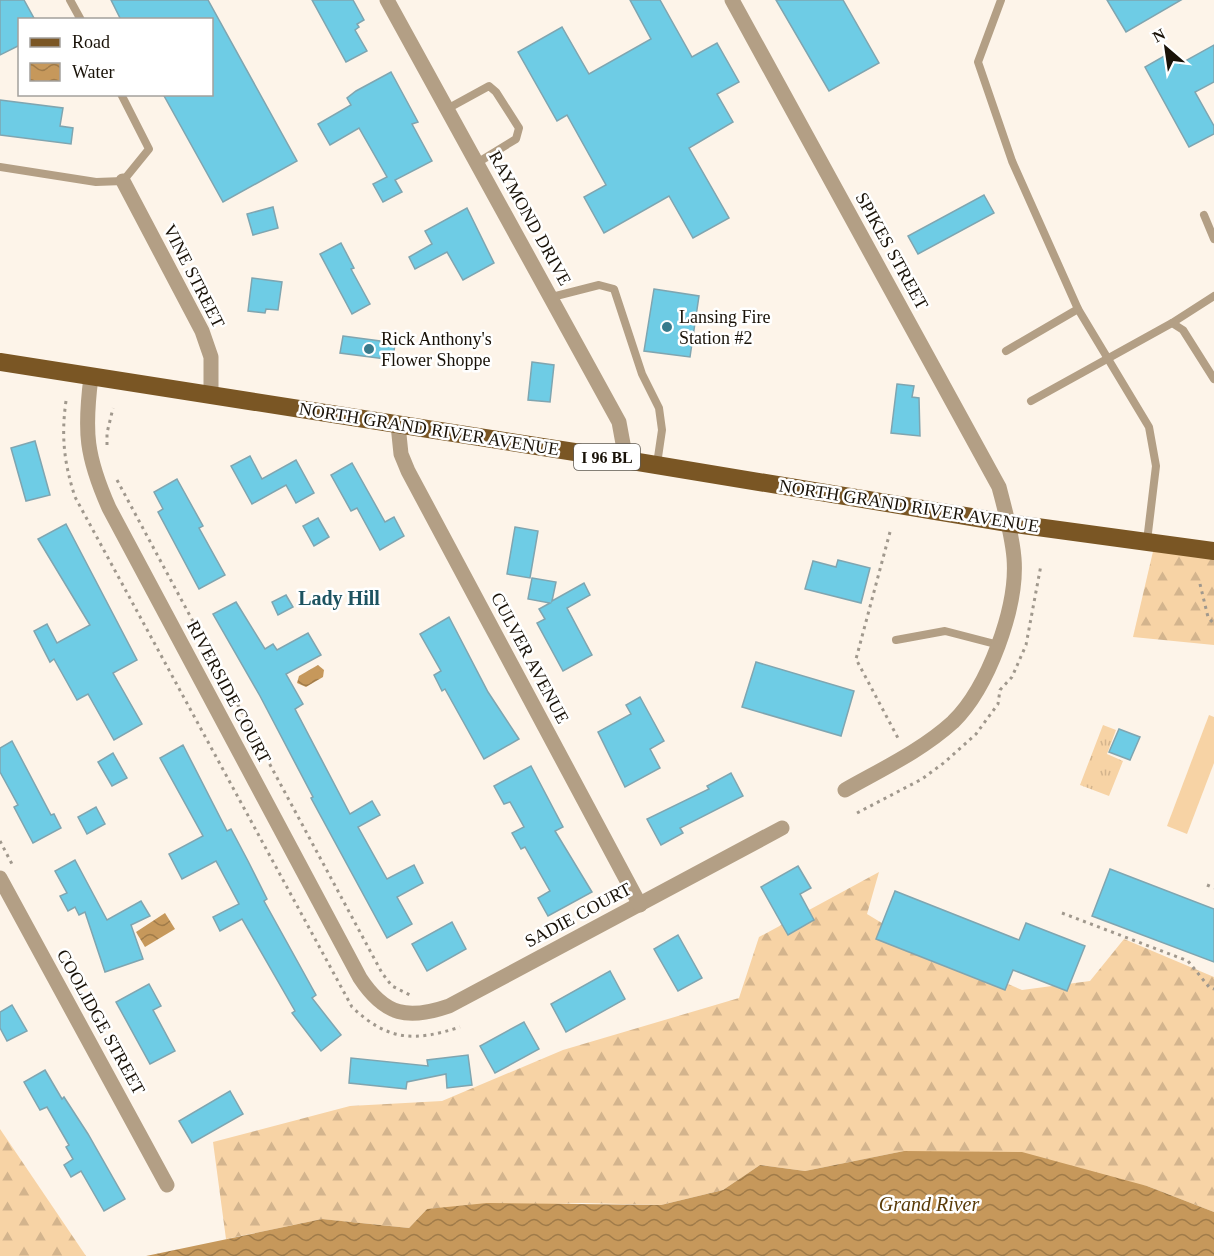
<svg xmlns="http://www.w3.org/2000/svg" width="1214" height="1256" font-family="'Times New Roman',serif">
<defs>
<pattern id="forest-firs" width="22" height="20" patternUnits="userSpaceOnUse" patternTransform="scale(1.5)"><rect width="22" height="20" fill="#f7d3a5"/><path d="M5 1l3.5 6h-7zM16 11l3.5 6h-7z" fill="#d3b48d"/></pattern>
<pattern id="park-tufts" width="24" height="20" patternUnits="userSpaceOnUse" patternTransform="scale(1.5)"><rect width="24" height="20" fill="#f7d3a5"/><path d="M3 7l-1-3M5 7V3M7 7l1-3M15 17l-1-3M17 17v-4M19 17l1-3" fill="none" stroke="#d3b48d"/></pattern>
<pattern id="water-waves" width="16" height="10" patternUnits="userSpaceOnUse" patternTransform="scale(1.5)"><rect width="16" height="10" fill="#c6985b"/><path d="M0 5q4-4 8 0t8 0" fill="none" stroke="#a07b49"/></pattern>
</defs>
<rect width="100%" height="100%" fill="#fdf4e9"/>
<polygon fill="#f7d3a5" points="1209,715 1214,717 1214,763 1187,834 1167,826"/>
<g fill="url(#forest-firs)">
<polygon points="1155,543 1214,551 1214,645 1133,637"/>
<polygon points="879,872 867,914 918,945 1022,990 1090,981 1124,939 1214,977 1214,1212 1147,1186 904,1151 805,1171 760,1165 723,1190 661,1205 582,1203 427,1209 409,1228 322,1219 226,1239 213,1142 350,1106 442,1101 563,1050 739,998 759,937"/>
<polygon points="0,1129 86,1256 0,1256"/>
</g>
<polygon fill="url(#park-tufts)" points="1103,725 1116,730 1107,754 1123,761 1109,796 1080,785"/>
<g fill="url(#water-waves)">
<polygon points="318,665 324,670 323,677 306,687 297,683 299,676"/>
<polygon points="165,913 175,929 145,947 136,932"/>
<polygon points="904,1151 1022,1152 1147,1186 1214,1212 1214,1256 146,1256 322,1219 409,1228 427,1209 487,1203 661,1205 723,1190 760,1165 805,1171"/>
</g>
<g fill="#6ecce5" stroke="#7fa5b0" stroke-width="1.5">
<polygon points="0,0 24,0 35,20 20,20 20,45 0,55"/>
<polygon points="111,0 208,0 297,161 223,202 163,94 212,94 212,20 121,20"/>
<polygon points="312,0 353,0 364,20 357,24 359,27 355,30 367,51 346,62"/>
<polygon points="630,0 660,0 692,57 717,43 739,82 717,94 733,122 689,148 729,218 693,238 669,196 604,233 584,197 606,185 567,115 557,121 518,52 562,27 589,74 651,39"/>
<polygon points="776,0 843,0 879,63 829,91"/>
<polygon points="1107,0 1181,0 1126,32"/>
<polygon points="1214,45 1214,82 1195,92 1214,126 1214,134 1189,147 1145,67 1173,51 1180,64"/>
<polygon points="391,72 418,122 412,124 432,161 395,180 402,192 383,202 373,184 387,177 359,128 330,145 318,124 351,105 347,98 356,91"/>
<polygon points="0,100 63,108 60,126 73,128 71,144 0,135"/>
<polygon points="984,195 994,213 918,254 908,236"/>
<polygon points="273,207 278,228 253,235 247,214"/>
<polygon points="467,208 494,263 463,280 447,252 415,269 409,257 432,244 425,231"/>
<polygon points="341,243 354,268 351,269 370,304 352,314 320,254"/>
<polygon points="252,278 282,282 278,310 266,309 265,313 248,311"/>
<polygon points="654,289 699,296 690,357 644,351"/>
<polygon points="343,336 395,343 393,360 340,353"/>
<polygon points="532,362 554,365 550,402 528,400"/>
<polygon points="897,384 914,386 912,397 919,398 920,436 891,433"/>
<polygon points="35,441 50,495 26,501 11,448"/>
<polygon points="250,456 262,479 296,460 314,493 296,503 286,485 252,504 231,466"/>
<polygon points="352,463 385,522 394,517 404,536 380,550 357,508 351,511 331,475"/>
<polygon points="177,479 203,526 199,528 225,575 199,589 158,512 163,509 154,492"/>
<polygon points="318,518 329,537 314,546 303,526"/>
<polygon points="66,524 137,660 113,673 142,724 114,740 88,694 77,700 54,659 50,662 34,631 47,624 57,643 90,625 38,539"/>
<polygon points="515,527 538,531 530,578 507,574"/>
<polygon points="838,560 870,568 861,603 805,589 813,561 836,567"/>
<polygon points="532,578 556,582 552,601 584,583 590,595 567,608 592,655 563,671 537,623 545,619 539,609 550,603 528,599"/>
<polygon points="286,595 293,607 278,615 272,602"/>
<polygon points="236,602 265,649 273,644 277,650 308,633 321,655 286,674 303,704 295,709 350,814 372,801 380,815 358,827 387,879 414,865 423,883 397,897 412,924 387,938 311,798 313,797 260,696 213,614"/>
<polygon points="449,617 488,692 519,739 484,759 445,689 442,691 434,675 441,671 420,634"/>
<polygon points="756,662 854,691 841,736 742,707"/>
<polygon points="640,697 664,741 650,749 660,768 625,787 598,732 631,714 626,705"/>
<polygon points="1119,729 1140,737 1130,760 1109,752"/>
<polygon points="12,741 51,815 54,814 61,828 33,843 14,807 18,805 0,772 0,748"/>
<polygon points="183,745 227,831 231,829 248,861 267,899 264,901 316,995 312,998 341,1035 321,1051 292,1013 295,1011 242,919 220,931 213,917 239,904 216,861 182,879 169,854 203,836 160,758"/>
<polygon points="113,753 127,778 112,786 98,762"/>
<polygon points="531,766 563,827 555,831 592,892 548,916 538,898 550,891 525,847 521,849 512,833 524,827 510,802 504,804 494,786"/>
<polygon points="731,773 743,796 680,828 683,833 661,845 647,819 709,789 707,786"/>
<polygon points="96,807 105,824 87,834 78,817"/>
<polygon points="75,860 107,920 141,901 150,916 131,925 143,959 105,972 85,912 79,915 75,907 68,911 60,896 67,893 55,871"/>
<polygon points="798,866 811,888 800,894 814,920 788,935 761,887"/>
<polygon points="1110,869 1214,909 1214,962 1092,916"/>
<polygon points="895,891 1019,940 1026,923 1085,946 1067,991 1013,970 1005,990 876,939"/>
<polygon points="452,922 466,949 427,971 412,944"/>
<polygon points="678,935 702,978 678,991 654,949"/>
<polygon points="610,971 625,999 566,1032 551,1004"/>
<polygon points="149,984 161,1006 153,1010 175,1051 150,1064 116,1002"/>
<polygon points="12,1005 27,1031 7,1041 0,1028 0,1012"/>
<polygon points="524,1022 539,1049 495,1073 480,1046"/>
<polygon points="468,1055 472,1085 447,1088 446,1074 407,1082 406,1089 349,1083 351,1058 428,1066 427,1060"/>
<polygon points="45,1070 62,1099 64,1097 88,1134 125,1199 104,1211 81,1171 71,1177 64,1165 73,1159 66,1147 69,1145 47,1107 40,1110 24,1082"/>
<polygon points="230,1091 243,1114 192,1143 179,1121"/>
</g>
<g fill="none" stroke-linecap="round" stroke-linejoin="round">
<g stroke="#a0988d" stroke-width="3" stroke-dasharray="3 4.5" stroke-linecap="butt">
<path d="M66,401C61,436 64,463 75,497L352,1007C388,1041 414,1042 460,1027"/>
<polyline points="107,445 107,433 113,408"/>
<polyline points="117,480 382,973 392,986 410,995"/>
<polyline points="890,532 856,659 899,740"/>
<polyline points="1200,584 1208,617 1214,624"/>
<polyline points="857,813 922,779 945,762 976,734 998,704 1000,690 1012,677 1026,645 1041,565"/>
<polyline points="0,841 13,866"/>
<polyline points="1207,885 1214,888"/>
<polyline points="1062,913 1188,961 1209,987 1214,989"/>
</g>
<g stroke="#b39f85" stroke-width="8">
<polyline points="70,0 81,20"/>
<polyline points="1001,0 978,62 1012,161 1078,309 1149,427 1156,466 1147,541"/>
<polyline points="447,109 489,86 496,92 519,128 516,139 477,163"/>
<polyline points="0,167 96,182 123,181 149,149 121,94"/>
<polyline points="1204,215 1214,239"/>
<polyline points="552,297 599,285 614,289 642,374 659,408 662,430 657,464"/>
<polyline points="1172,323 1214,296"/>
<polyline points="1006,351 1078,309"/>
<polyline points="1031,401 1172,323 1183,330 1214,379"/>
<polyline points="896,640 945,631 999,645"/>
</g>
<g stroke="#b39f85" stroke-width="15">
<polyline points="387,0 619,422 626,460"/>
<path d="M732,0L999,487C1005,510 1012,534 1014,558C1018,607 988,688 953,722C921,751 882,769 845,790"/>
<polyline points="123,181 202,331 211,357 211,395"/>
<path d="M91,377C84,432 86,456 109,508L360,978C385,1016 408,1020 449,1006L782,828"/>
<polyline points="398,425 401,454 408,471 640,905"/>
<polyline points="0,878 167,1185"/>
</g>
<polyline stroke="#7a5624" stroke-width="18" points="0,362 626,460 1008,523 1214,551"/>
</g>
<g fill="#387b8c" stroke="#fff" stroke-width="2">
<circle cx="667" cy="327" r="6"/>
<circle cx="369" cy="349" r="6"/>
</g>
<g text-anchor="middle" stroke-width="5" stroke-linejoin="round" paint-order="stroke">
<rect fill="#fff" stroke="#5e5952" stroke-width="1.5" x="574" y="444" width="66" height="26" rx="4.5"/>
<g font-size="16" font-weight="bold" fill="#191208">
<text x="607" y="463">I 96 BL</text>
</g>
<g font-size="18" fill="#191208" stroke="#fff">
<text transform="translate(530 218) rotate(61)" y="6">RAYMOND DRIVE</text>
<text transform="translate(892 251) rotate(61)" y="6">SPIKES STREET</text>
<text transform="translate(194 276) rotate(63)" y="6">VINE STREET</text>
<text transform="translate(429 429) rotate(9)" y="6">NORTH GRAND RIVER AVENUE</text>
<text transform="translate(909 506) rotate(9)" y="6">NORTH GRAND RIVER AVENUE</text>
<text transform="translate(530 658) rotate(62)" y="6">CULVER AVENUE</text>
<text transform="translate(229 692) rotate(62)" y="6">RIVERSIDE COURT</text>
<text transform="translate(578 915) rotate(-28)" y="6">SADIE COURT</text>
<text transform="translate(101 1022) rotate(61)" y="6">COOLIDGE STREET</text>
</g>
<g font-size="18" fill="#191208" stroke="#fff" text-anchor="start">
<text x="679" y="323">Lansing Fire<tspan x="679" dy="21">Station #2</tspan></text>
<text x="381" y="345">Rick Anthony's<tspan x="381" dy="21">Flower Shoppe</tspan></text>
</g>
<g font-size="20" font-weight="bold" fill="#1d5360" stroke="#fff">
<text x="339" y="605">Lady Hill</text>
</g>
<g font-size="20" font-style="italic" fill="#593a07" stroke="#fff">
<text x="929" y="1211">Grand River</text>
</g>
</g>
<rect x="18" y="18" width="195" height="78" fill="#ffffff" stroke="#a3a09c" stroke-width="1.5"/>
<rect x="30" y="38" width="30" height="9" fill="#7a5624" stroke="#a3a09c" stroke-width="1.5"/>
<text x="72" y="48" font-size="18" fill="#191208">Road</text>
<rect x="30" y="63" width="30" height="18" fill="url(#water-waves)" stroke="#a3a09c" stroke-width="1.5"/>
<text x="72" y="78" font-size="18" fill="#191208">Water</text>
<g transform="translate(1166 48) rotate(331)" stroke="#ffffff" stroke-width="4.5" paint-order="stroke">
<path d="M0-4.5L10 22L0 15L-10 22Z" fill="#191208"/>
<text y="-9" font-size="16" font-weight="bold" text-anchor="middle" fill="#191208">N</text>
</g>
</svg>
